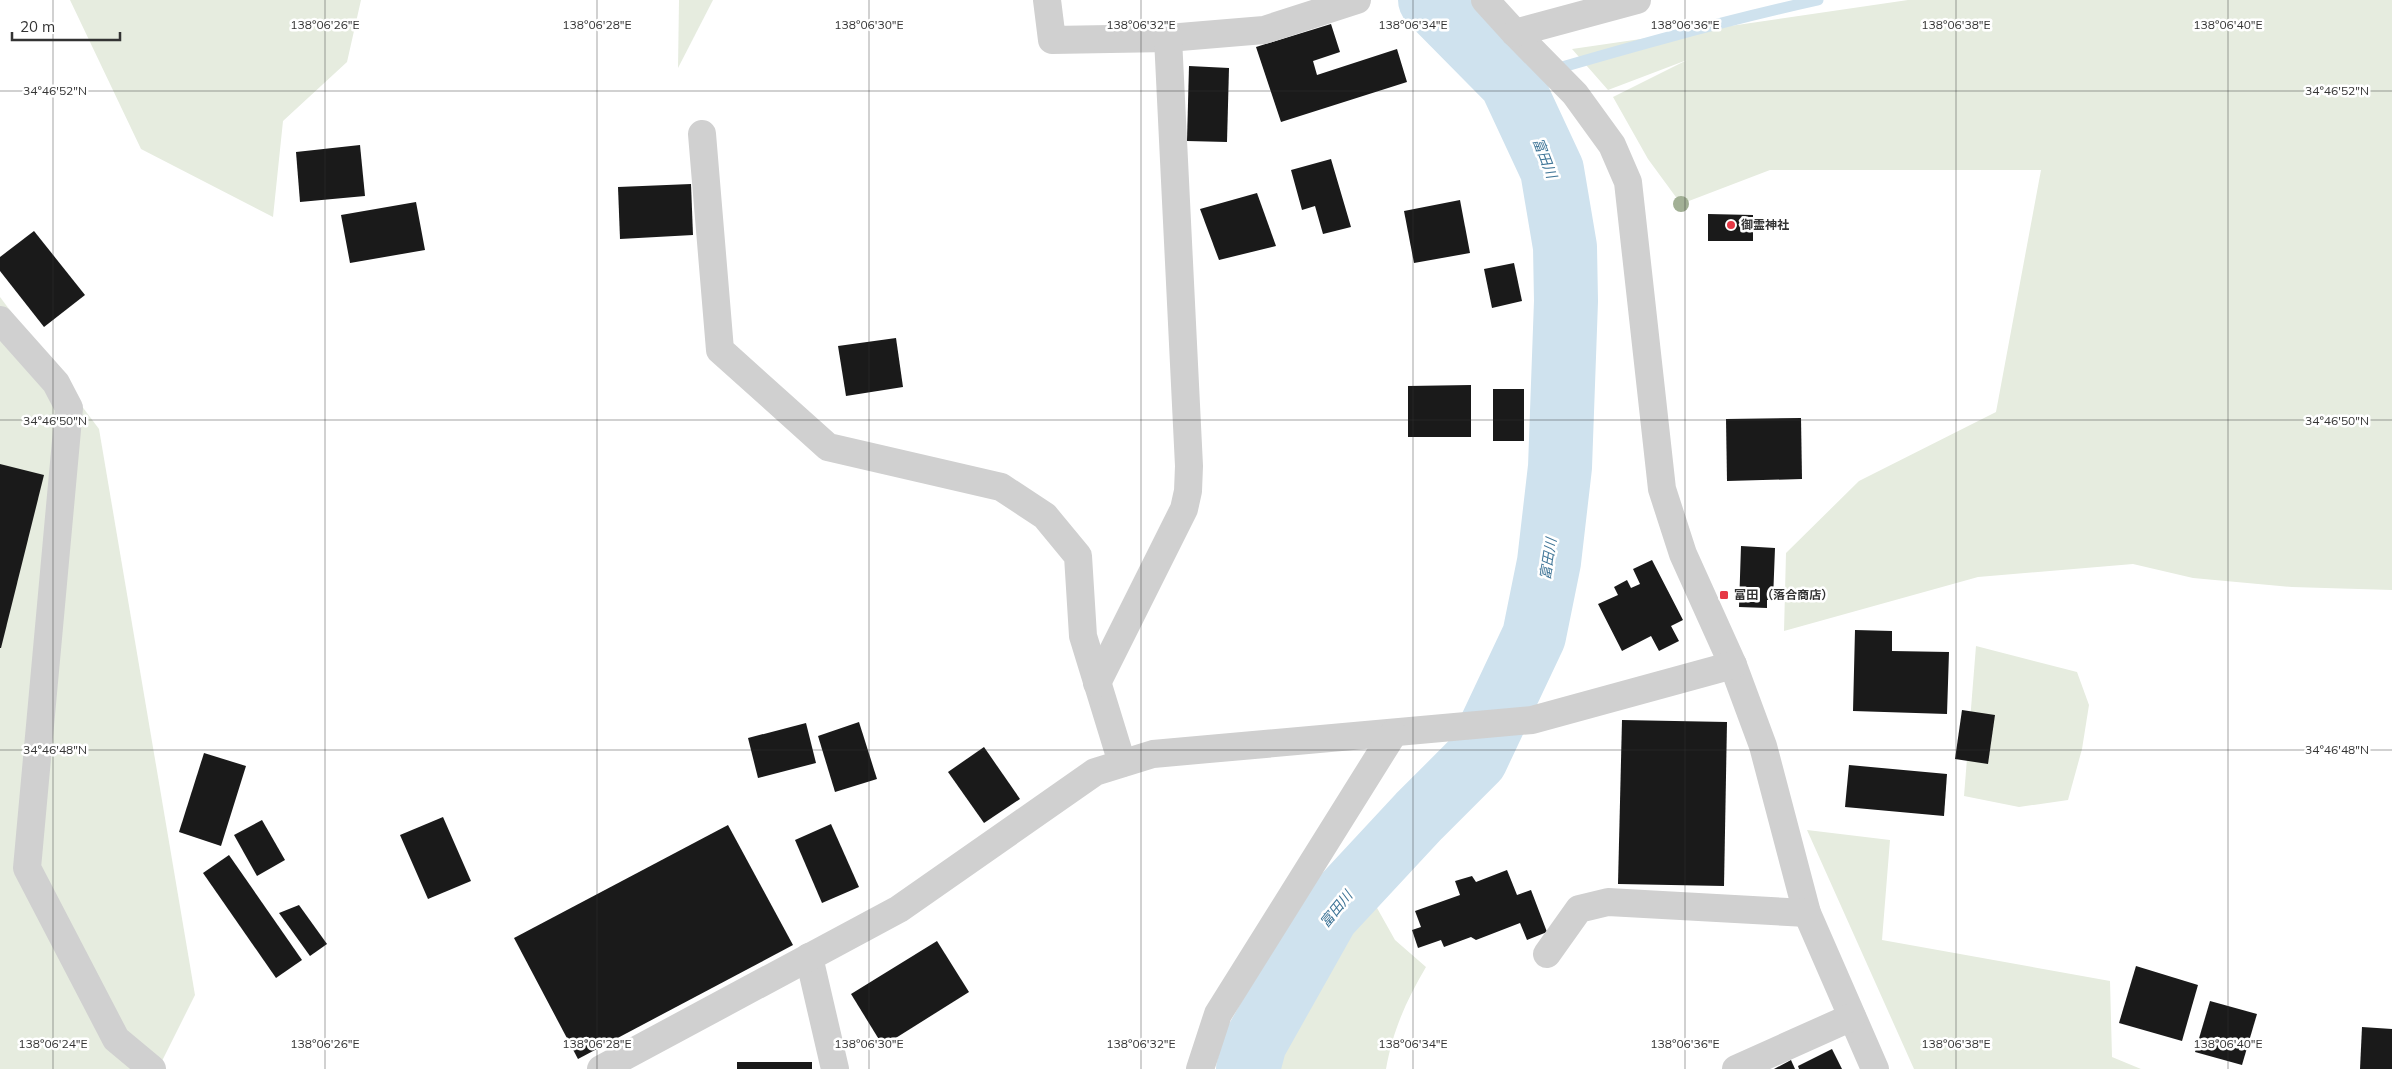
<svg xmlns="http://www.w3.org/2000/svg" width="2392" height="1069" font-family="Mulish,'Noto Sans JP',sans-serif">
<rect width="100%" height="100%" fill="#fff"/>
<g fill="#e6ecdf">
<polygon points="70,0 361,0 347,62 283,121 273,217 141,149"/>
<polygon points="679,0 713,0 678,68"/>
<polygon points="1908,0 2392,0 2392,590 2292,587 2193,578 2133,564 1978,577 1784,631 1786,553 1859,481 1996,412 2041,170 1770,170 1681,204 1648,159 1613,97 1687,60 1608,90 1572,49"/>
<polygon points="0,297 99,429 195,995 158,1069 0,1069"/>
<polygon points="1976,646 2077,672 2089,705 2082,749 2068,800 2019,807 1964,796"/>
<polygon points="1807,830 1890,840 1882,940 2110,981 2112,1057 2141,1069 1914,1069"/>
<path d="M1372,899L1395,940L1426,967C1406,1001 1393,1030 1386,1069H1269L1278,1036L1344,910Z"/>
</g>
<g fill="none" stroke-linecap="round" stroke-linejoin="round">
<path stroke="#cfe2ee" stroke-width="11" d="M1511,82C1613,52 1714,23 1818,0"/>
<polyline stroke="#cfe2ee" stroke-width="64" points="1248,1069 1255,1043 1327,915 1419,816 1476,759 1534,636 1549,562 1560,467 1566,301 1565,247 1552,170 1511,82 1430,0"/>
</g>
<g fill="#1a1a1a">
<polygon points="1331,24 1340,52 1313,61 1317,75 1397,49 1407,82 1281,122 1256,47"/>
<polygon points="1189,66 1229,68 1227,142 1187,141"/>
<polygon points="360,145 365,196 300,202 296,152"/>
<polygon points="1331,159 1351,227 1323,234 1315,206 1302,210 1291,170"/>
<polygon points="691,184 693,235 620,239 618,187"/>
<polygon points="1257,193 1276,246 1219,260 1200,209"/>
<polygon points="1460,200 1470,253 1414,263 1404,211"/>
<polygon points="416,202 425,250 350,263 341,215"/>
<polygon points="1708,214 1753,215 1753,241 1708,241"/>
<polygon points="34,231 85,295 44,327 0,271 0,257"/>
<polygon points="1514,263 1522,301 1492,308 1484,269"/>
<polygon points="896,338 903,387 846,396 838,346"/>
<polygon points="1471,385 1471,437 1408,437 1408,386"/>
<rect x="1493" y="389" width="31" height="52"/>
<polygon points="1801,418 1802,479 1727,481 1726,419"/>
<polygon points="0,464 44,475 1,648 0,648"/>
<polygon points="1741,546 1775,548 1773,600 1767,600 1767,608 1739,607"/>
<polygon points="1652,560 1683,620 1671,626 1679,641 1659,651 1651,636 1622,651 1598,604 1618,595 1614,587 1627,580 1631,588 1640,584 1633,569"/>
<polygon points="1855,630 1892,631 1892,651 1949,652 1947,714 1853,711"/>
<polygon points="1962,710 1995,715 1988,764 1955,759"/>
<polygon points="1622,720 1727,722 1724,886 1618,884"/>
<polygon points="859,722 877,779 835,792 818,736"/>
<polygon points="806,723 816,763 758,778 748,738"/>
<polygon points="984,747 1020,799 984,823 948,772"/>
<polygon points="204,753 246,766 221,846 179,832"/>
<polygon points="1849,765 1947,774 1944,816 1845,807"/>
<polygon points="443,817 471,881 428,899 400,835"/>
<polygon points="262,820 285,860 257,876 234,835"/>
<polygon points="831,824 859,887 822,903 795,840"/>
<polygon points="728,825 793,945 578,1059 514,938"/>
<polygon points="229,855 302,960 276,978 203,873"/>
<polygon points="1507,870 1517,895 1531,890 1547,932 1527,940 1520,923 1476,940 1471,937 1444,947 1441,940 1418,948 1412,930 1421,927 1415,911 1460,895 1455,881 1472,876 1476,882"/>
<polygon points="299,905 327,944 310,956 279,913"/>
<polygon points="937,941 969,992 883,1046 851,994"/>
<polygon points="2136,966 2198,985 2182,1041 2119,1023"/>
<polygon points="2210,1001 2257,1014 2242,1065 2195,1052"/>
<polygon points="2362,1027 2392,1029 2392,1069 2360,1069"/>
<polygon points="1832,1049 1842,1069 1799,1069 1798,1066"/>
<polygon points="1791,1060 1795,1069 1774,1069"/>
<rect x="737" y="1062" width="75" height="7"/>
</g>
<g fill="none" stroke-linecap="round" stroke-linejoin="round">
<g stroke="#d0d0d0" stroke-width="28">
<polyline points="1047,0 1052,40 1168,38 1264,30 1357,0"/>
<polyline points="1485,0 1515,33 1575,94 1612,145 1628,182 1662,489 1683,554 1733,665 1763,746 1807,913 1875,1069"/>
<polyline points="1515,33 1637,0"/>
<polyline points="702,134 720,350 828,447 1001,487 1045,516 1078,556 1083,636 1122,763"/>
<polyline points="0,320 56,383 69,408 27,868 116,1039 152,1069"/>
<polyline points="1097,683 1184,509 1188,491 1189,466 1168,38"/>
<polyline points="1547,954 1579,909 1608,902 1807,913"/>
<polyline points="809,957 835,1069"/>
<polyline points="601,1069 899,909 1095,772 1153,754 1532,720 1733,665"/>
<polyline points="1200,1069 1218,1014 1393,734"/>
<polyline points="1736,1069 1852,1017"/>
</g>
</g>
<circle fill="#a2b095" cx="1681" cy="204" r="8"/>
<path fill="none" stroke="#333" stroke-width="1" stroke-opacity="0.45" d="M53,0V1069M325,0V1069M597,0V1069M869,0V1069M1141,0V1069M1413,0V1069M1685,0V1069M1956,0V1069M2228,0V1069M0,91H2392M0,420H2392M0,750H2392"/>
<g fill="#e63946" stroke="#fff" stroke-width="2">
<circle cx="1731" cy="225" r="5"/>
<rect x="1719" y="590" width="10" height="10" rx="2.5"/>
</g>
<g text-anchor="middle" stroke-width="5" stroke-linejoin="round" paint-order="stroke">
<g font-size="12" font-weight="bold" fill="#333" stroke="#fff" text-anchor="start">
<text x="1741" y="229">御霊神社</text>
<text x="1734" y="599">富田 （落合商店）</text>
</g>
<g font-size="14" font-style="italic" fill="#3f7597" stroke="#fff">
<text transform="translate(1545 158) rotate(69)" y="5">富田川</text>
<text transform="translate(1548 559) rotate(-81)" y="5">富田川</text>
<text transform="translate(1336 909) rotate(-51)" y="5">富田川</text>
</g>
</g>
<g font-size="12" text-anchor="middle" fill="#333" stroke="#fff" stroke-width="5" stroke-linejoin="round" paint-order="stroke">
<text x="325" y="29">138°06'26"E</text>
<text x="597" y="29">138°06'28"E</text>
<text x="869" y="29">138°06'30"E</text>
<text x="1141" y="29">138°06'32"E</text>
<text x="1413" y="29">138°06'34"E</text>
<text x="1685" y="29">138°06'36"E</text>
<text x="1956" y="29">138°06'38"E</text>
<text x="2228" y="29">138°06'40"E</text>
<text x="55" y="95">34°46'52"N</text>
<text x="2337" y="95">34°46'52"N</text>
<text x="55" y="425">34°46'50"N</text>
<text x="2337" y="425">34°46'50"N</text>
<text x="55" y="754">34°46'48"N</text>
<text x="2337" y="754">34°46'48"N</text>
<text x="53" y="1048">138°06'24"E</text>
<text x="325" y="1048">138°06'26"E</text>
<text x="597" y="1048">138°06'28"E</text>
<text x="869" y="1048">138°06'30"E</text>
<text x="1141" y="1048">138°06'32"E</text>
<text x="1413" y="1048">138°06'34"E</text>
<text x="1685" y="1048">138°06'36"E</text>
<text x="1956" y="1048">138°06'38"E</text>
<text x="2228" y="1048">138°06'40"E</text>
</g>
<path d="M12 32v8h108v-8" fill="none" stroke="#333333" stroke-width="2.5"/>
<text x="20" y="32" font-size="15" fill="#333333" stroke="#ffffff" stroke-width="4" paint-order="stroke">20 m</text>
</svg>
